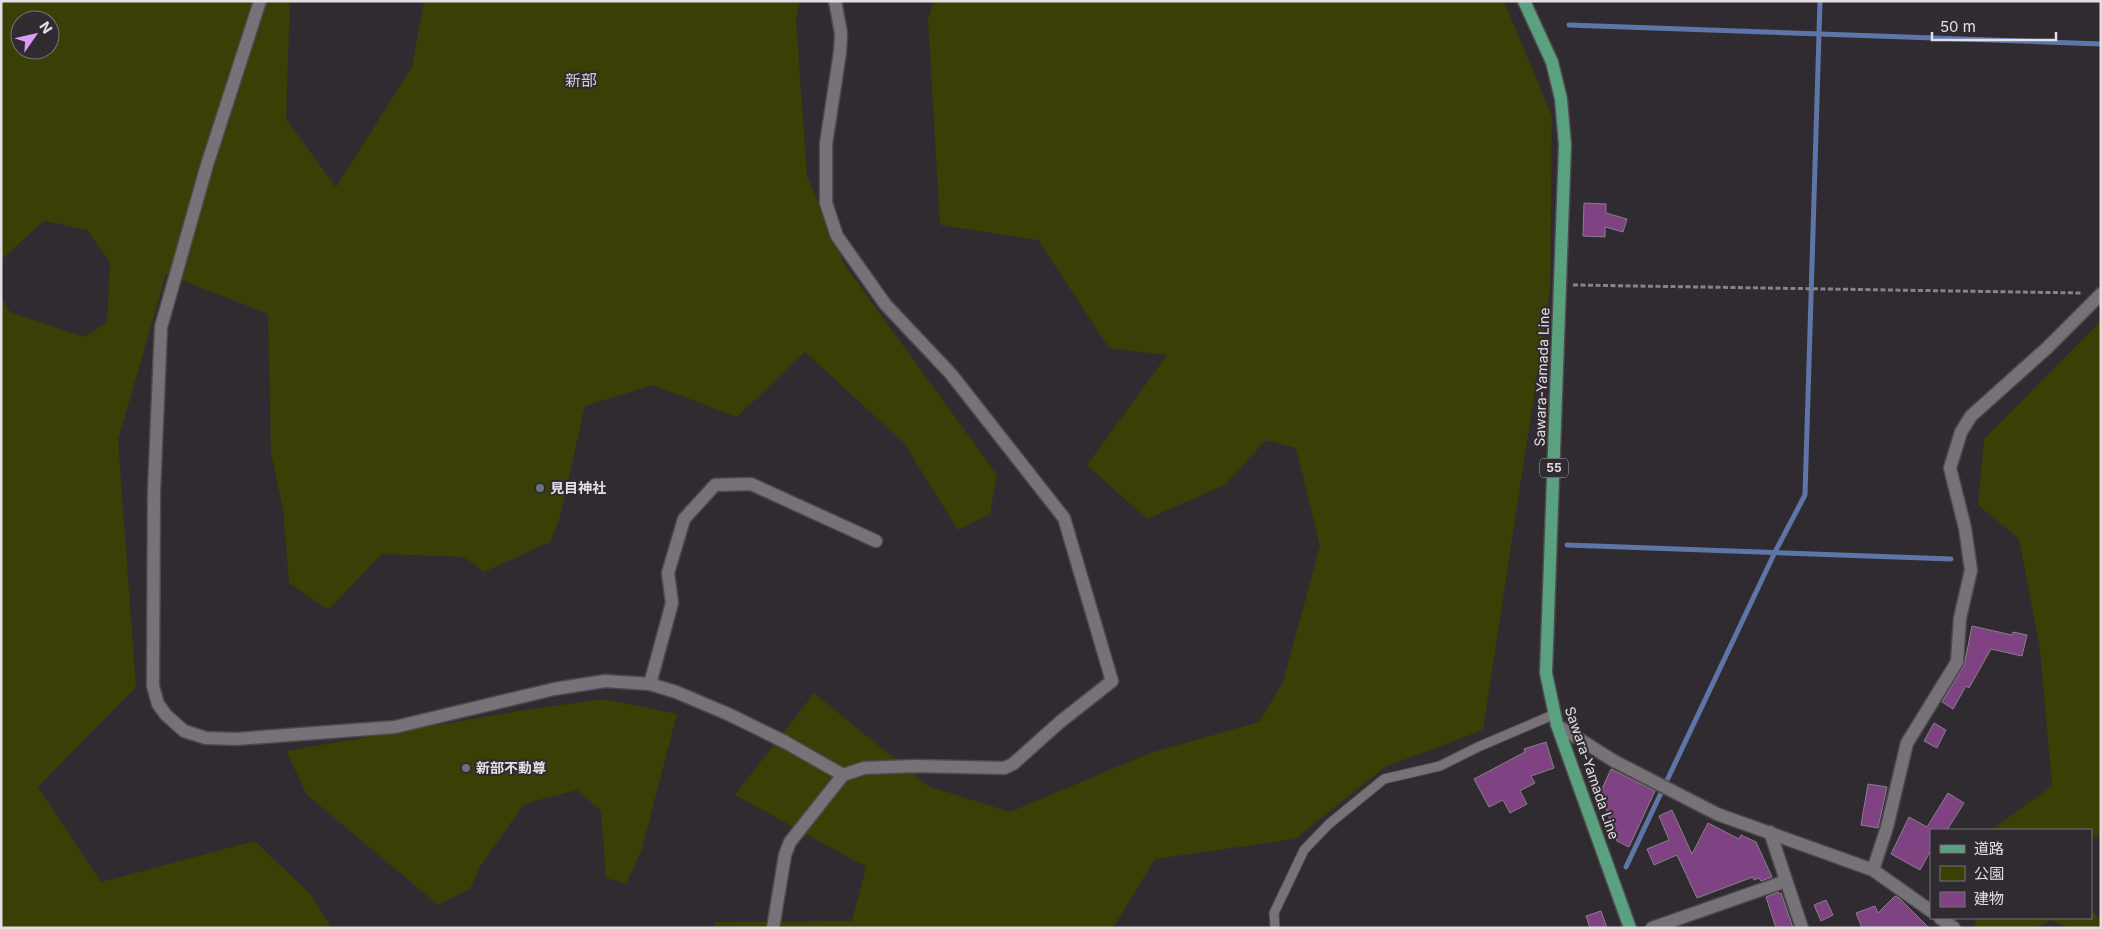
<svg xmlns="http://www.w3.org/2000/svg" width="2102" height="929" font-family="Inter,'Noto Sans JP',sans-serif">
<rect width="100%" height="100%" fill="#302b30"/>
<g fill="#393f05" fill-rule="evenodd">
<path d="M1,1H290L286,119L336,187L412,67L424,1H800L796,20L807,176L844,264L997,475L990,514L958,530L904,443L805,352L737,417L653,385L585,406L559,521L550,542L484,572L464,557L382,554L328,610L289,583L283,509L271,453L268,314L166,274L118,440L136,687L38,787L101,882L255,841L310,894L332,928H1V297L10,312L84,337L107,322L110,262L87,230L44,221L1,260ZM20,20H50V50H20Z"/>
<polygon points="933,1 1504,1 1552,116 1550,290 1483,730 1385,767 1295,839 1155,859 1113,928 713,928 715,922 852,921 866,867 735,795 814,693 928,786 1010,812 1150,753 1259,722 1283,682 1320,546 1296,448 1266,440 1225,485 1147,519 1087,465 1167,355 1109,348 1038,240 940,225 928,20"/>
<polygon points="2101,321 2101,838 2097,837 2091,838 2091,830 1991,830 2052,786 2040,649 2019,539 1978,505 1984,439"/>
<polygon points="604,699 677,714 642,849 626,884 606,878 601,811 577,790 524,804 480,867 470,889 438,905 307,795 286,751 524,710"/>
<polygon points="2091,909 2100,920 2098,928 2070,928 2050,920 2036,928 1973,928 1977,918 2091,918"/>
</g>
<g fill="none" stroke-linecap="round" stroke-linejoin="round">
<g stroke="#5e76a7" stroke-width="5">
<polyline points="1569,25 2101,44"/>
<polyline points="1567,545 1951,559"/>
<polyline points="1626,867 1775,552 1805,495 1820,1"/>
</g>
</g>
<g fill="#7f4282" stroke="#878187">
<polygon points="1584,203 1606,204 1606,213 1627,219 1623,232 1605,227 1605,237 1583,236"/>
<polygon points="1972,626 2012,635 2013,632 2027,635 2022,656 1991,649 1969,688 1966,686 1953,709 1942,702 1964,666"/>
<polygon points="1934,723 1946,730 1937,748 1924,741"/>
<polygon points="1546,742 1554,768 1531,776 1535,783 1520,791 1527,804 1510,813 1503,800 1489,807 1474,779 1525,752 1524,749"/>
<polygon points="1611,769 1655,791 1629,847 1617,841 1604,803 1597,800"/>
<polygon points="1868,784 1887,787 1878,828 1861,825"/>
<polygon points="1948,793 1964,803 1947,830 1931,830 1931,850 1920,870 1891,854 1909,817 1927,827"/>
<polygon points="1672,810 1692,854 1708,823 1739,839 1741,835 1756,842 1772,877 1761,881 1759,878 1754,880 1753,877 1697,898 1677,855 1654,865 1647,849 1669,840 1659,816"/>
<polygon points="1778,892 1779,894 1781,893 1793,928 1776,928 1766,897"/>
<polygon points="1895,896 1899,898 1929,928 1862,928 1856,913 1875,906 1878,913"/>
<polygon points="1826,900 1833,915 1821,921 1814,905"/>
<polygon points="1601,911 1607,928 1590,928 1586,916"/>
</g>
<g fill="none" stroke-linecap="round" stroke-linejoin="round">
<g stroke="#4d494d" stroke-width="11">
<polyline id="lane" points="1275,928 1274,913 1304,850 1329,824 1384,779 1440,766 1478,747 1555,714"/>
</g>
<g stroke="#4d494d" stroke-width="15">
<g id="street">
<polyline points="260,1 207,165 161,327 154,491 153,686 158,704 166,715 184,731 206,738 236,739 395,727 554,689 605,681 650,684 676,692 728,714 785,742 843,775"/>
<polyline points="650,684 672,603 668,573 684,519 715,485 751,484 876,541"/>
<polyline points="1557,725 1614,761 1717,814 1873,870 1931,911"/>
<polyline points="1770,832 1802,928"/>
<polyline points="1873,870 1887,827 1907,743 1957,662 1960,618 1971,570 1965,528 1950,468 1961,432 1971,416 2047,348 2101,294"/>
<polyline points="1940,918 1954,928"/>
<polyline points="773,928 785,855 790,842 843,775 864,768 916,766 1004,768 1013,764 1060,722 1112,681 1064,518 951,374 885,304 837,236 826,203 826,144 840,52 841,33 835,1"/>
<polyline points="1652,928 1786,881"/>
</g>
</g>
<g stroke="#4d494d" stroke-width="15">
<polyline id="primary" points="1524,1 1552,62 1561,99 1565,145 1546,673 1557,725 1630,928"/>
</g>
<polyline stroke="#878387" stroke-width="3" stroke-dasharray="5 2.5" stroke-linecap="butt" points="1573,285 2082,293"/>
<use href="#lane" stroke="#777278" stroke-width="9"/>
<use href="#street" stroke="#777278" stroke-width="12"/>
<use href="#primary" stroke="#5aa180" stroke-width="12"/>
</g>
<g fill="#6b7280" stroke="#302b30" stroke-width="2">
<circle cx="540" cy="488" r="5"/>
<circle cx="466" cy="768" r="5"/>
</g>
<g text-anchor="middle" stroke-width="4" stroke-linejoin="round" paint-order="stroke">
<rect fill="#302b30" stroke="#adaaae" stroke-width="1" x="1540" y="458.5" width="28" height="19" rx="4"/>
<g font-size="12" font-weight="bold" fill="#e3e0e4">
<text x="1554" y="472">55</text>
</g>
<g font-size="14" fill="#e3e0e4" stroke="#302b30">
<text transform="translate(1542 377) rotate(-88)" y="5">Sawara-Yamada Line</text>
<text transform="translate(1592 773) rotate(71)" y="5">Sawara-Yamada Line</text>
</g>
<g font-size="14" font-weight="bold" fill="#e3e0e4" stroke="#302b30" text-anchor="start">
<text x="550" y="493">見目神社</text>
<text x="476" y="773">新部不動尊</text>
</g>
<g font-size="16" fill="#d1ccd2" stroke="#302b30">
<text x="581" y="86">新部</text>
</g>
</g>
<rect width="2102" height="929" fill="none" stroke="#e3e0e4" stroke-width="5"/>
<rect x="1930" y="829" width="162" height="90" fill="#302b30" stroke="#787378"/>
<rect x="1940" y="845" width="25" height="8" fill="#5aa180" stroke="#787378"/>
<text x="1974" y="854" font-size="15" fill="#e3e0e4">道路</text>
<rect x="1940" y="866" width="25" height="15" fill="#393f05" stroke="#787378"/>
<text x="1974" y="879" font-size="15" fill="#e3e0e4">公園</text>
<rect x="1940" y="892" width="25" height="15" fill="#7f4282" stroke="#787378"/>
<text x="1974" y="904" font-size="15" fill="#e3e0e4">建物</text>
<g transform="translate(35 35) rotate(56)"><circle r="24" fill="#302b30" stroke="#787378"/>
<path d="M0-4L9 19L0 12L-9 19Z" fill="#da9af6"/>
<text y="-8" font-size="14" font-weight="bold" text-anchor="middle" fill="#e3e0e4">N</text>
</g>
<path d="M1932 32v8h124v-8" fill="none" stroke="#e3e0e4" stroke-width="2.5"/>
<text x="1940" y="32" font-size="15" fill="#e3e0e4" stroke="#302b30" stroke-width="4" paint-order="stroke">50 m</text>
</svg>
